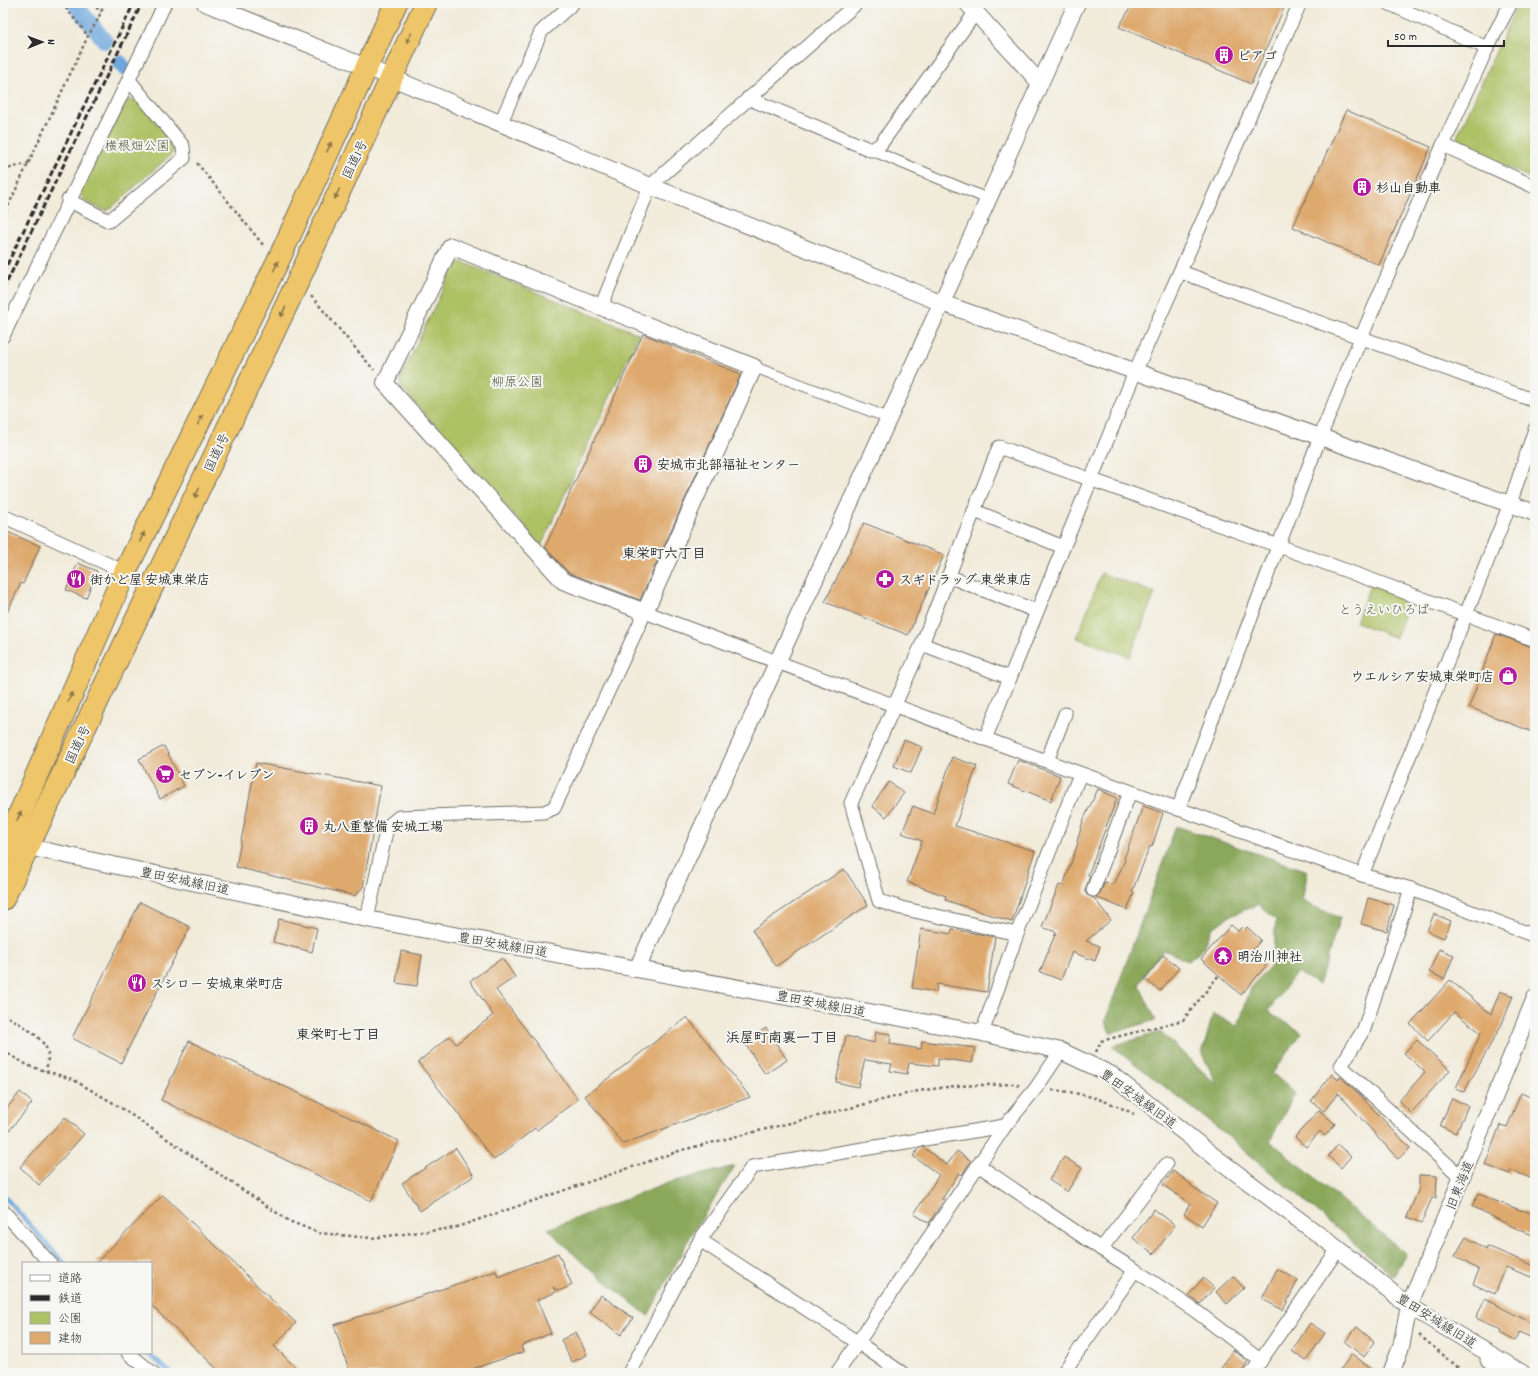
<svg xmlns="http://www.w3.org/2000/svg" width="1538" height="1376" font-family="Dekko,'Klee One',sans-serif">
<rect width="100%" height="100%" fill="#f6f6f2"/>
<filter id="ink" filterUnits="userSpaceOnUse"><feTurbulence type="fractalNoise" baseFrequency=".025" numOctaves="2"/><feDisplacementMap in="SourceGraphic" scale="8" xChannelSelector="R" yChannelSelector="G"/><feConvolveMatrix kernelMatrix="1 2 1 2 8 2 1 2 1" color-interpolation-filters="sRGB"/></filter>
<filter id="wash" filterUnits="userSpaceOnUse"><feTurbulence type="fractalNoise" baseFrequency=".012" numOctaves="4" result="noise"/><feDisplacementMap in="SourceGraphic" scale="16" xChannelSelector="R" yChannelSelector="G"/><feGaussianBlur stdDeviation="0.9" result="paint"/><feColorMatrix in="noise" values="0 0 0 0 0 0 0 0 0 0 0 0 0 0 0 0 0 1.4 0 .05"/><feComposite in="paint" operator="in"/></filter>
<g filter="url(#wash)">
<rect width="100%" height="100%" fill="#f1ebda"/>
<g fill="#adc165" stroke="#6c7648">
<polygon points="1518,3 1535,3 1535,180 1461,146 1457,137"/>
<polygon points="127,100 138,100 174,144 173,153 111,208 106,211 84,201 80,192"/>
<polygon points="462,262 639,334 541,546 401,387 400,379 454,266"/>
<polygon points="1101,573 1155,593 1130,657 1077,638"/>
<polygon points="1372,580 1412,595 1396,638 1356,622"/>
</g>
<g fill="#8aa75a" stroke="#5a6942">
<polygon points="1176,826 1308,871 1302,901 1340,918 1319,985 1297,972 1268,1011 1302,1033 1272,1073 1295,1093 1270,1141 1406,1254 1393,1276 1218,1128 1112,1046 1161,1032 1218,1086 1202,1054 1213,1014 1238,1026 1251,988 1272,964 1276,920 1258,904 1231,916 1212,928 1201,951 1188,961 1164,950 1150,965 1139,985 1156,1020 1110,1033 1105,1021"/>
<polygon points="735,1166 690,1237 648,1316 584,1264 548,1229 668,1183"/>
</g>
<g fill="none" stroke-linecap="round" stroke-linejoin="round">
<g stroke="#6ea7de" stroke-width="4.5">
<polyline points="3,1195 64,1263"/>
<polyline points="147,1353 171,1373"/>
</g>
<g stroke="#6ea7de" stroke-width="16">
<polyline points="74,3 105,41"/>
<polyline points="120,63 125,69"/>
</g>
</g>
<g id="blocks">
<g fill="#dea96d">
<polygon points="1133,3 1286,3 1251,84 1119,27"/>
<polygon points="1346,110 1431,147 1379,265 1293,227"/>
<polygon points="643,334 738,373 740,376 640,600 569,573 545,547"/>
<polygon points="864,523 944,555 908,635 825,602"/>
<polygon points="3,530 40,546 23,584 21,583 3,621"/>
<polygon points="78,563 97,571 86,598 66,590"/>
<polygon points="1496,634 1535,648 1535,733 1469,707"/>
<polygon points="904,740 922,747 911,773 894,766"/>
<polygon points="164,746 184,786 160,799 139,759"/>
<polygon points="952,757 977,766 955,826 1035,851 1012,922 945,900 946,896 907,882 922,841 902,833 913,806 933,814"/>
<polygon points="1018,760 1060,776 1051,801 1008,784"/>
<polygon points="256,763 381,786 363,887 355,896 236,867"/>
<polygon points="889,782 904,793 886,817 872,806"/>
<polygon points="1098,789 1117,798 1088,875 1090,876 1085,891 1087,895 1094,898 1111,920 1086,941 1100,946 1095,961 1072,952 1061,980 1040,972 1056,932 1042,927 1059,885 1063,886 1078,843 1077,842 1083,821"/>
<polygon points="1143,806 1163,813 1152,847 1150,846 1132,892 1134,893 1127,910 1096,897 1100,893 1105,882 1114,885 1125,860 1124,859"/>
<polygon points="844,869 868,905 776,966 752,930"/>
<polygon points="1368,898 1394,905 1387,931 1361,924"/>
<polygon points="140,902 190,927 121,1063 72,1038"/>
<polygon points="1434,914 1451,921 1444,938 1427,931"/>
<polygon points="279,919 317,928 312,952 273,942"/>
<polygon points="1231,925 1238,931 1242,927 1245,930 1247,927 1261,940 1251,952 1266,966 1241,995 1201,959"/>
<polygon points="921,929 951,934 952,929 995,937 987,992 937,984 936,992 912,988"/>
<polygon points="1439,949 1454,955 1444,979 1429,972"/>
<polygon points="401,951 422,955 417,986 396,983"/>
<polygon points="1163,955 1179,968 1160,991 1145,979"/>
<polygon points="502,958 515,977 496,990 578,1099 537,1130 535,1128 494,1160 418,1062 450,1036 456,1044 493,1015 470,981"/>
<polygon points="1450,980 1491,1014 1500,991 1513,996 1502,1024 1464,1092 1456,1088 1481,1033 1454,1012 1428,1041 1410,1024"/>
<polygon points="687,1017 750,1097 623,1144 585,1096"/>
<polygon points="766,1028 787,1060 765,1074 744,1042"/>
<polygon points="876,1032 891,1034 890,1044 921,1049 922,1041 975,1048 972,1063 938,1058 938,1066 909,1063 907,1074 890,1071 892,1064 865,1060 858,1087 836,1082 846,1036 874,1043"/>
<polygon points="1417,1040 1450,1070 1411,1113 1399,1101 1425,1072 1404,1053"/>
<polygon points="189,1041 399,1141 371,1201 161,1100"/>
<polygon points="1332,1074 1338,1080 1340,1077 1346,1082 1361,1096 1410,1148 1398,1159 1338,1093 1324,1111 1311,1101"/>
<polygon points="20,1092 32,1103 3,1138 3,1113"/>
<polygon points="1521,1093 1535,1099 1535,1180 1511,1170 1510,1174 1485,1165 1500,1125 1507,1127"/>
<polygon points="1452,1098 1468,1106 1456,1133 1440,1126"/>
<polygon points="1319,1110 1335,1124 1325,1136 1320,1131 1306,1147 1295,1137"/>
<polygon points="65,1117 84,1134 39,1185 20,1167"/>
<polygon points="1338,1145 1351,1156 1341,1168 1328,1156"/>
<polygon points="923,1147 947,1165 957,1151 971,1161 962,1175 959,1173 942,1199 944,1200 929,1223 914,1214 939,1175 913,1156 919,1148"/>
<polygon points="456,1148 474,1176 420,1211 402,1183"/>
<polygon points="1064,1157 1082,1168 1067,1192 1049,1180"/>
<polygon points="1173,1171 1191,1184 1190,1185 1217,1203 1202,1226 1184,1214 1190,1204 1163,1185"/>
<polygon points="1419,1175 1437,1176 1436,1198 1432,1198 1421,1223 1407,1217 1419,1189"/>
<polygon points="1479,1193 1490,1199 1523,1211 1523,1210 1535,1215 1535,1228 1532,1235 1509,1225 1472,1206"/>
<polygon points="163,1195 296,1323 274,1346 301,1373 221,1373 151,1305 151,1263 96,1263"/>
<polygon points="1154,1209 1175,1225 1154,1254 1133,1238"/>
<polygon points="1466,1237 1486,1249 1487,1246 1535,1266 1531,1277 1506,1267 1495,1294 1473,1284 1479,1270 1455,1256"/>
<polygon points="558,1253 572,1285 559,1291 553,1287 556,1292 537,1300 551,1333 521,1346 523,1352 460,1373 350,1373 334,1325 496,1271 498,1277"/>
<polygon points="1277,1269 1298,1280 1283,1310 1262,1299"/>
<polygon points="1233,1276 1244,1288 1227,1304 1216,1292"/>
<polygon points="1203,1278 1214,1288 1200,1304 1189,1295"/>
<polygon points="601,1295 633,1318 621,1335 589,1312"/>
<polygon points="1485,1299 1535,1325 1535,1340 1520,1332 1515,1341 1500,1333 1501,1330 1476,1318"/>
<polygon points="1310,1323 1325,1333 1306,1361 1292,1351"/>
<polygon points="1357,1327 1375,1342 1364,1357 1345,1342"/>
<polygon points="576,1332 587,1355 572,1362 561,1340"/>
<polygon points="1233,1350 1248,1361 1241,1373 1218,1373"/>
<polygon points="1352,1354 1377,1373 1338,1373"/>
</g>
</g>
</g>
<g filter="url(#ink)">
<use href="#blocks" fill-opacity="0" stroke="#706e68" stroke-width="1"/>
<g fill="none" stroke-linecap="round" stroke-linejoin="round">
<g stroke="#706e68" stroke-width="12">
<g id="pedestrian">
<polyline points="871,150 988,199"/>
<polyline points="754,367 889,418"/>
</g>
</g>
<g stroke="#706e68" stroke-width="15">
<g id="minor">
<polyline points="1388,3 1487,48"/>
<polyline points="748,98 871,150 880,145 975,13"/>
<polyline points="500,124 541,32 573,3"/>
<polyline points="1443,145 1535,187"/>
<polyline points="68,200 109,221 184,158 183,146 129,80"/>
<polyline points="1181,272 1535,401"/>
<polyline points="601,307 650,186 857,3"/>
<path d="M3,336C57,225 113,115 165,3"/>
<polyline points="975,511 1063,547"/>
<polyline points="3,516 125,572"/>
<polyline points="948,576 1036,611"/>
<polyline points="922,644 1010,678"/>
<polyline points="985,739 1135,372 1300,3"/>
<polyline points="1047,761 1065,714"/>
<polyline points="1178,809 1320,437 1361,338 1443,145 1487,48 1511,3"/>
<polyline points="1362,875 1510,504 1535,429"/>
<polyline points="1411,889 1364,1029 1341,1066 1462,1178"/>
<polyline points="1093,890 1130,792"/>
<path d="M367,919L387,827L399,817L544,812L554,808L645,612C883,703 1123,789 1362,875L1411,889L1535,936"/>
<polyline points="1017,934 901,908 879,901 851,803 922,644 999,447 1279,546 1535,640"/>
<polyline points="982,1033 1017,934 1080,774"/>
<polyline points="978,1165 1101,1249"/>
<polyline points="3,1211 50,1263"/>
<polyline points="700,1240 857,1342 902,1373"/>
<polyline points="1135,1270 1197,1312 1261,1361"/>
<polyline points="128,1353 153,1373"/>
<polyline points="1487,1360 1506,1373"/>
<polyline points="629,1373 700,1240 752,1167 1005,1126"/>
<polyline points="837,1373 1005,1126 1036,1088 1061,1051"/>
<polyline points="1063,1373 1135,1270 1101,1249 1166,1165"/>
<polyline points="1252,1373 1338,1249"/>
</g>
</g>
<g stroke="#706e68" stroke-width="18">
<g id="tertiary">
<polyline points="205,3 366,67 650,186 942,303 1535,513"/>
<polyline points="967,3 1040,83"/>
<polygon points="451,246 601,307 754,367 645,612 563,581 385,383"/>
<polyline points="28,847 367,919 982,1033 1061,1051 1112,1075 1215,1157 1338,1249 1409,1306 1522,1373"/>
<path d="M637,969C739,748 840,526 941,304C987,204 1030,103 1077,3"/>
<polyline points="1391,1373 1401,1347 1409,1306 1535,998"/>
</g>
</g>
<g stroke="#706e68" stroke-width="24">
<g id="trunk">
<polyline points="3,852 125,572 277,263 396,3"/>
<polyline points="3,899 298,281 426,3"/>
</g>
</g>
<g stroke="#706e68" stroke-width="2.5" stroke-dasharray="3 3" stroke-linecap="butt">
<polyline points="62,3 88,36"/>
<polyline points="92,3 101,12"/>
<polyline points="197,163 264,246"/>
<polyline points="3,170 29,163"/>
<polyline points="3,217 88,36 97,21 105,3"/>
<polyline points="311,296 374,370"/>
<path d="M3,1014C16,1021 48,1039 48,1055C48,1061 47,1066 46,1071"/>
<polyline points="3,1051 29,1066 72,1079 115,1104 289,1221 319,1233 371,1238 454,1228 682,1150 918,1091 955,1086 1013,1084 1021,1086"/>
<polyline points="1096,1052 1101,1041 1183,1020 1219,975"/>
<path d="M1052,1090C1084,1093 1106,1100 1134,1114"/>
<polyline points="1419,1335 1465,1373"/>
</g>
<use href="#pedestrian" stroke="#fff" stroke-width="10"/>
<use href="#minor" stroke="#fff" stroke-width="13"/>
<use href="#tertiary" stroke="#fff" stroke-width="16"/>
<use href="#trunk" stroke="#eec569" stroke-width="22"/>
<g stroke="#2b2b2b" stroke-width="3" stroke-dasharray="6 3" stroke-linecap="butt">
<polyline points="3,273 134,3"/>
<polyline points="3,290 142,3"/>
</g>
</g>
<defs><path id="oneway-solid" d="M-6-.8H1V-3.2L6.5 0L1 3.2V.8H-6Z"/></defs>
<g fill="#8c784a">
<use href="#oneway-solid" transform="translate(409 38) rotate(115)"/>
<use href="#oneway-solid" transform="translate(329 147) rotate(-66)"/>
<use href="#oneway-solid" transform="translate(337 194) rotate(115)"/>
<use href="#oneway-solid" transform="translate(276 266) rotate(-64)"/>
<use href="#oneway-solid" transform="translate(283 312) rotate(115)"/>
<use href="#oneway-solid" transform="translate(200 420) rotate(-64)"/>
<use href="#oneway-solid" transform="translate(197 493) rotate(115)"/>
<use href="#oneway-solid" transform="translate(142 537) rotate(-64)"/>
<use href="#oneway-solid" transform="translate(70 697) rotate(-67)"/>
<use href="#oneway-solid" transform="translate(19 816) rotate(-67)"/>
</g>
</g>
<defs>
<g id="building-disc" transform="scale(1)"><circle r="9.5" fill="#b5179e" stroke="#f6f6f2"/><path d="M-4-6H4V6H1V3H-1V6H-4ZM-2.5-4.3h1.7v1.8h-1.7ZM.8-4.3h1.7v1.8H.8ZM-2.5-1h1.7V.8h-1.7ZM.8-1h1.7V.8H.8Z" fill="#fff"/></g>
<g id="restaurant-disc" transform="scale(1)"><circle r="9.5" fill="#b5179e" stroke="#f6f6f2"/><path d="M-5-6h1v4h1v-4h1v4h1v-4h1v5L-1.5 .5V6h-2V.5L-5-1ZM5-6V6H3V1.5H1.5Q1.5-4 5-6Z" fill="#fff"/></g>
<g id="pharmacy-disc" transform="scale(1)"><circle r="9.5" fill="#b5179e" stroke="#f6f6f2"/><path d="M-2-6h4v4h4v4h-4v4h-4v-4h-4v-4h4Z" fill="#fff"/></g>
<g id="shop-disc" transform="scale(1)"><circle r="9.5" fill="#b5179e" stroke="#f6f6f2"/><path d="M-5-2.5h2.3a2.7 3.5 0 0 1 5.4 0H5L5.5 6h-11ZM-1.5-2.5h3a1.5 2.3 0 0 0-3 0Z" fill="#fff"/></g>
<g id="supermarket-disc" transform="scale(1)"><circle r="9.5" fill="#b5179e" stroke="#f6f6f2"/><path d="M-6-5.5h2.5l.6 2H6L4.5 2H-2.5L-4.4-4H-6ZM-1.5 3.2a1.3 1.3 0 1 0 .1 0ZM3 3.2a1.3 1.3 0 1 0 .1 0Z" fill="#fff"/></g>
<g id="temple-disc" transform="scale(1)"><circle r="9.5" fill="#b5179e" stroke="#f6f6f2"/><path d="M0-6L5-2H3V0L6.5 2.5H4V6H1.5V3h-3V6H-4V2.5H-6.5L-3 0V-2H-5Z" fill="#fff"/></g>
</defs>
<g fill-rule="evenodd">
<use href="#building-disc" x="1224" y="55"/>
<use href="#building-disc" x="1362" y="187"/>
<use href="#building-disc" x="643" y="464"/>
<use href="#restaurant-disc" x="76" y="579"/>
<use href="#pharmacy-disc" x="885" y="579"/>
<use href="#shop-disc" x="1508" y="676"/>
<use href="#supermarket-disc" x="165" y="774"/>
<use href="#building-disc" x="309" y="826"/>
<use href="#temple-disc" x="1223" y="956"/>
<use href="#restaurant-disc" x="137" y="983"/>
</g>
<g text-anchor="middle" stroke-width="4" stroke-linejoin="round" paint-order="stroke">
<g font-size="13" font-weight="bold" fill="#2b2b2b" stroke="#f6f6f2" text-anchor="start">
<text x="1238" y="60">ピアゴ</text>
<text x="1376" y="192">杉山自動車</text>
<text x="657" y="469">安城市北部福祉センター</text>
<text x="90" y="584">街かど屋 安城東栄店</text>
<text x="899" y="584">スギドラッグ 東栄東店</text>
<text x="1494" y="681" text-anchor="end">ウエルシア安城東栄町店</text>
<text x="179" y="779">セブン-イレブン</text>
<text x="323" y="831">丸八重整備 安城工場</text>
<text x="1237" y="961">明治川神社</text>
<text x="151" y="988">スシロー 安城東栄町店</text>
</g>
<g font-size="13" fill="#52583c" stroke="#f6f6f2">
<text x="137" y="150">横根畑公園</text>
<text x="517" y="386">柳原公園</text>
<text x="1384" y="614">とうえいひろば</text>
</g>
<g font-size="13" fill="#2b2b2b" stroke="#f6f6f2">
<text transform="translate(354 159) rotate(-65)" y="5">国道1号</text>
<text transform="translate(216 452) rotate(-65)" y="5">国道1号</text>
<text transform="translate(77 744) rotate(-65)" y="5">国道1号</text>
<text transform="translate(185 880) rotate(12)" y="5">豊田安城線旧道</text>
<text transform="translate(503 944) rotate(10)" y="5">豊田安城線旧道</text>
<text transform="translate(821 1003) rotate(11)" y="5">豊田安城線旧道</text>
<text transform="translate(1139 1098) rotate(36)" y="5">豊田安城線旧道</text>
<text transform="translate(1459 1185) rotate(-68)" y="5">旧東海道</text>
<text transform="translate(1437 1320) rotate(32)" y="5">豊田安城線旧道</text>
</g>
<g font-size="14" font-weight="bold" fill="#2b2b2b" stroke="#f6f6f2">
<text x="664" y="558">東栄町六丁目</text>
<text x="338" y="1039">東栄町七丁目</text>
<text x="782" y="1042">浜屋町南裏一丁目</text>
</g>
</g>
<rect width="1538" height="1376" fill="none" stroke="#f6f6f2" stroke-width="16"/>
<rect x="22" y="1262" width="130" height="92" fill="#f6f6f2" stroke="#a5a5a2"/>
<rect x="30" y="1275" width="20" height="6" fill="#ffffff" stroke="#a5a5a2"/>
<text x="58" y="1282" font-size="12" fill="#2b2b2b">道路</text>
<rect x="30" y="1295" width="20" height="6" fill="#2b2b2b" stroke="#a5a5a2"/>
<text x="58" y="1302" font-size="12" fill="#2b2b2b">鉄道</text>
<rect x="30" y="1312" width="20" height="12" fill="#adc165" stroke="#a5a5a2"/>
<text x="58" y="1322" font-size="12" fill="#2b2b2b">公園</text>
<rect x="30" y="1332" width="20" height="12" fill="#dea96d" stroke="#a5a5a2"/>
<text x="58" y="1342" font-size="12" fill="#2b2b2b">建物</text>
<g transform="translate(42 42) rotate(89)" stroke="#f6f6f2" stroke-width="3" paint-order="stroke">
<path d="M0-3L7 15L0 10L-7 15Z" fill="#2b2b2b"/>
<text y="-6" font-size="11" font-weight="bold" text-anchor="middle" fill="#2b2b2b">N</text>
</g>
<path d="M1388 40v6h116v-6" fill="none" stroke="#2b2b2b" stroke-width="2"/>
<text x="1394" y="40" font-size="12" fill="#2b2b2b" stroke="#f6f6f2" stroke-width="3" paint-order="stroke">50 m</text>
</svg>
